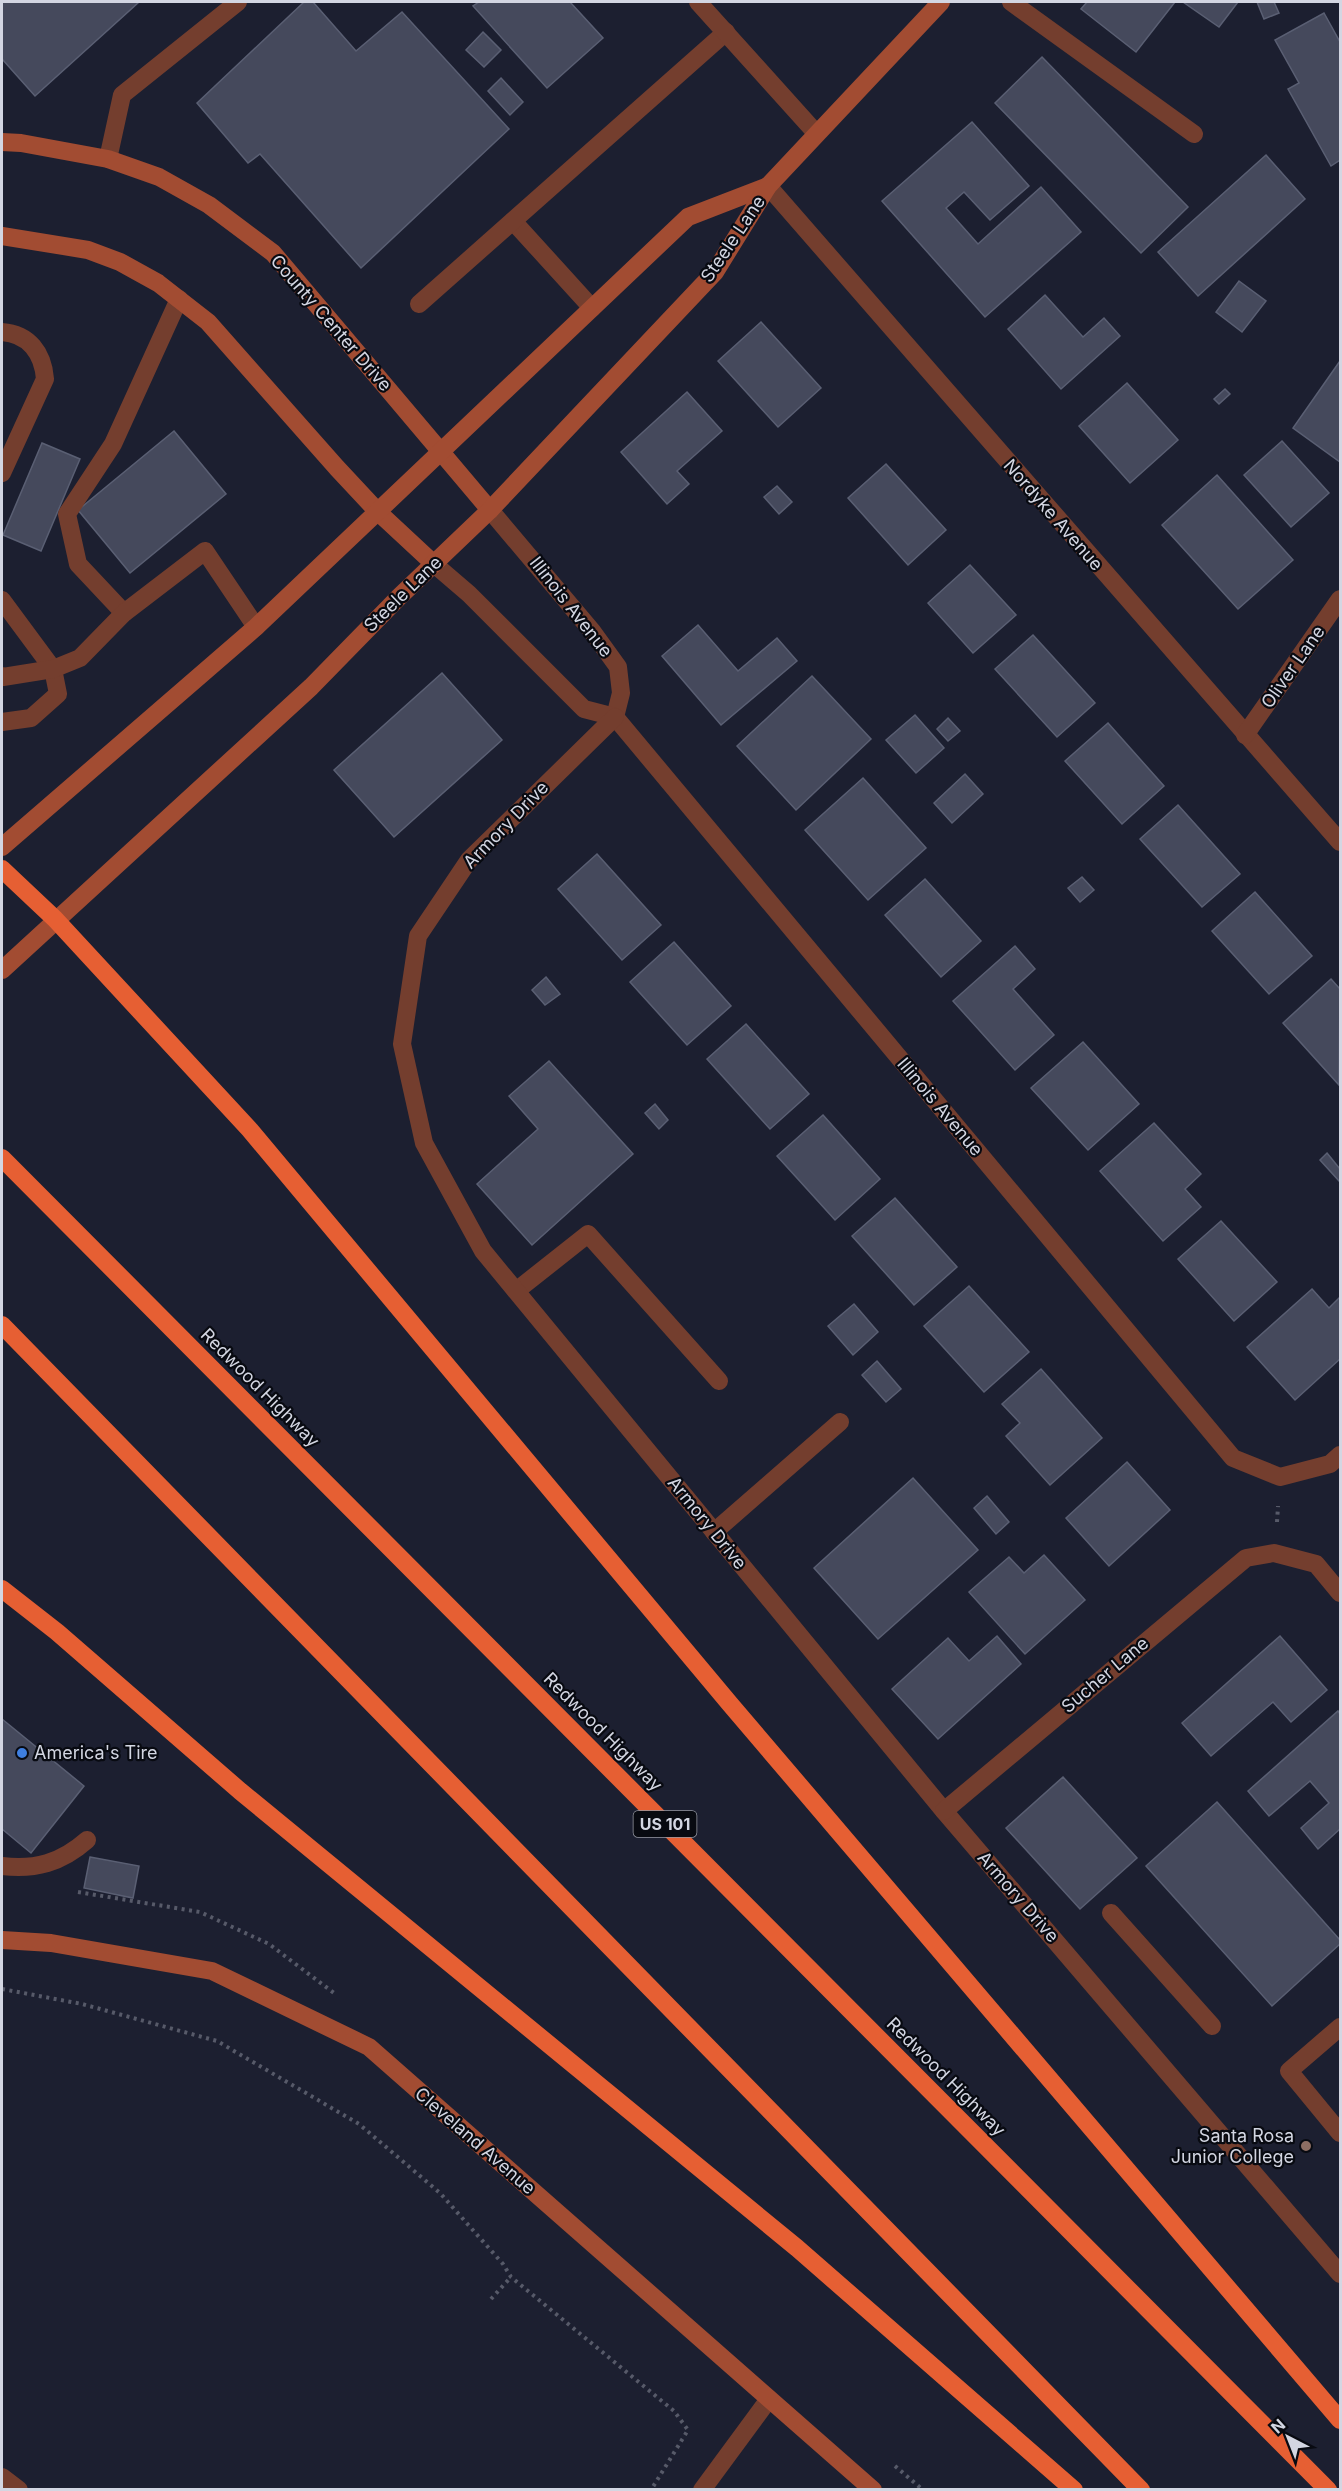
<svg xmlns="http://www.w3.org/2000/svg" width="1342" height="2491" font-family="Inter,sans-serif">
<rect width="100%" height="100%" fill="#1c1f30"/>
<g fill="#45495c" stroke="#5a5f73" stroke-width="1.5">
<polygon points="2,2 139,2 35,96 2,59"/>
<polygon points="304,2 313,2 356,51 402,12 509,129 361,268 260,154 248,163 197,103"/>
<polygon points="479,2 570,2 603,38 547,88 473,6"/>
<polygon points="1087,2 1175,2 1136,52 1081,9"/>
<polygon points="1183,2 1238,2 1219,27"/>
<polygon points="1257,2 1274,2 1279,13 1264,19"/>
<polygon points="1324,13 1340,42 1340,160 1331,166 1288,89 1299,83 1275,40"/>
<polygon points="483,32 501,50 484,67 466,50"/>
<polygon points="1042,57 1188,207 1141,253 995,103"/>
<polygon points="501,78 523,102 510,115 488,91"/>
<polygon points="972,122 1029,186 990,220 964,192 946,208 978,244 1041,187 1081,232 985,317 882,201"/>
<polygon points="1266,155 1305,199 1198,296 1158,252"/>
<polygon points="1239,281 1266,301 1242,332 1216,312"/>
<polygon points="1045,295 1083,337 1104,318 1120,336 1061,389 1008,329"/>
<polygon points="761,322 821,388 778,427 718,361"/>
<polygon points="1340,361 1340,462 1293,428"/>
<polygon points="1127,383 1178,440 1130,483 1079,426"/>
<polygon points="1225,389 1230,394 1219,404 1214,399"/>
<polygon points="687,392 722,431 677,471 689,484 667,504 621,452"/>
<polygon points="174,431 226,494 130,573 78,510"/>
<polygon points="1282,441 1329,493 1291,527 1244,475"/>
<polygon points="42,443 80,459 41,551 3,535"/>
<polygon points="886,464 946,530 908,565 848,498"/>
<polygon points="1217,475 1293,560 1238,609 1162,525"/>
<polygon points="777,486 792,502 779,514 764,497"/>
<polygon points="970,565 1016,615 973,653 928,603"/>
<polygon points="698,625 738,671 777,638 797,661 721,725 662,656"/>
<polygon points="1033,635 1095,703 1057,737 995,669"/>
<polygon points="442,673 502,740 394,837 334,770"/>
<polygon points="812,676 871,739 796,810 737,746"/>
<polygon points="915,715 944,748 916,773 886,740"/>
<polygon points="948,718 960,731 948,741 937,729"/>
<polygon points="1108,723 1164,786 1122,824 1065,761"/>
<polygon points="965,774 983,794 952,823 934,803"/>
<polygon points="863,778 926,848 868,900 805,830"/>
<polygon points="1178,805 1240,874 1202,907 1140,839"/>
<polygon points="597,854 661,925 622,960 558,889"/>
<polygon points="1082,877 1094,890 1080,902 1068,888"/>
<polygon points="925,879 981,941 941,977 885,915"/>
<polygon points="1255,892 1312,956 1269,994 1212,931"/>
<polygon points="674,942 731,1006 687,1045 630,982"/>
<polygon points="1015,946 1035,969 1013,989 1054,1035 1015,1070 953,1001"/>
<polygon points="546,977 560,994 545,1005 532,990"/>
<polygon points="1331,979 1340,989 1339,1085 1283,1023"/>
<polygon points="746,1024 809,1094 770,1129 707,1059"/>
<polygon points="1083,1042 1139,1104 1088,1150 1031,1088"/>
<polygon points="549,1061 633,1154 532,1245 477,1184 538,1129 509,1096"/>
<polygon points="655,1104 668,1120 659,1129 645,1113"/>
<polygon points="823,1115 880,1179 835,1220 777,1156"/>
<polygon points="1154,1123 1201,1174 1185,1189 1201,1207 1163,1241 1100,1171"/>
<polygon points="1327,1153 1340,1169 1340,1182 1320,1160"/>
<polygon points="895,1198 957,1267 914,1305 852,1236"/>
<polygon points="1221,1221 1277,1282 1234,1321 1178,1259"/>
<polygon points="969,1286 1029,1352 984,1392 924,1326"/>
<polygon points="1312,1289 1329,1308 1340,1297 1340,1359 1295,1400 1247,1347"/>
<polygon points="854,1304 878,1332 853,1355 828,1326"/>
<polygon points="877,1361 901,1389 886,1402 862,1375"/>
<polygon points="1041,1369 1102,1438 1050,1485 1006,1436 1020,1423 1002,1404"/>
<polygon points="1127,1462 1170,1510 1109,1566 1066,1518"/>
<polygon points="913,1478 978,1550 878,1639 814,1568"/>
<polygon points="987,1496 1009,1522 996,1534 974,1508"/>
<polygon points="1044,1555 1085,1600 1025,1654 969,1592 1009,1557 1024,1573"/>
<polygon points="997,1636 1021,1664 938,1739 892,1689 948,1638 969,1661"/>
<polygon points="1280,1636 1327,1690 1291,1722 1273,1702 1211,1756 1182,1723"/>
<polygon points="1338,1711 1340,1714 1340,1829 1318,1849 1301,1828 1329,1803 1310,1781 1269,1816 1248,1791"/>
<polygon points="2,1719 84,1786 31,1853 2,1829"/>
<polygon points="1063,1777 1137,1858 1080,1909 1006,1828"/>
<polygon points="1217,1802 1340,1940 1340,1944 1272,2006 1146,1866"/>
<polygon points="90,1857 139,1866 133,1898 84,1888"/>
</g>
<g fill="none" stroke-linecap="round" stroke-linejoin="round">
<g stroke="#575a69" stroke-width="4" stroke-dasharray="3 4.5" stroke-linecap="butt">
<polyline points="1277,1522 1278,1506"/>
<polyline points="78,1892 200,1912 269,1944 334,1993"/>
<polyline points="2,1989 82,2004 217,2041 359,2124 440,2193 503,2264 511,2277 674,2411 688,2430 651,2490"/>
<polyline points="491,2299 511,2277"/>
<polyline points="895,2466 923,2490"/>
</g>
<g stroke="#743e2e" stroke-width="18">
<polyline points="1011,2 1194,134"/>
<polyline points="108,159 122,95 238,2"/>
<polyline points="513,221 592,308"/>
<polyline points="419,304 726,32"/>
<path d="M2,332C29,334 43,353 45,379L2,473"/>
<polyline points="2,600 53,669 58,694 31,718 2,722"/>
<polyline points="124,613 78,564 67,514 113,444 179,299"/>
<polyline points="2,676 3,677 53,669 80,658 124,613 205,551 256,627"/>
<polyline points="516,1291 588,1234 719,1381"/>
<polyline points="714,1532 840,1422"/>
<path d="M2,1866C35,1870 61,1863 87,1840"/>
<polyline points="1111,1913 1212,2026"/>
<polyline points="1340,2027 1289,2071 1340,2133"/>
<polyline points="2,2477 19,2490"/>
<polyline points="702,2490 769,2399"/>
</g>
<g stroke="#743e2e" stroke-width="18">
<polyline points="698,2 816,133"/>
<polyline points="768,186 1340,842"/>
<polyline points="490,510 592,631 618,667 621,693 615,717"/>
<polyline points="434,564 469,594 584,709 615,717 1233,1458 1280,1477 1330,1464 1340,1455"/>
<polyline points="615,717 469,860 418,936 402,1044 424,1143 483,1251 944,1811 1340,2274"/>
<polyline points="1245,735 1340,599"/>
<polyline points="944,1811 1246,1558 1274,1553 1316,1564 1340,1593"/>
</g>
<g stroke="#a24c32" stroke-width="18">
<polyline points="2,142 21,143 108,159 159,177 209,205 273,253 490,510"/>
<polyline points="2,236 88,250 120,262 158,283 208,322 337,468 378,512 434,564"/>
<polyline points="2,847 256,627 688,217 768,186"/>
<polyline points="2,970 311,687 399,597 490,510 715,272 768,186 941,2"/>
<polyline points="2,1940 51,1943 212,1971 369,2047 873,2490"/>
</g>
<g stroke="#e65f33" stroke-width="18">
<polyline points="2,869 55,919 250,1130 730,1704 1340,2420"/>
<polyline points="2,1158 1328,2490"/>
<polyline points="2,1325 1141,2490"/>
<polyline points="2,1589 57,1632 240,1791 797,2248 1074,2490"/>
</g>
</g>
<circle fill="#3f7fe0" stroke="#080a11" stroke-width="2" cx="22" cy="1753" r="6"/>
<circle fill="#8d6e63" stroke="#080a11" stroke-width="2" cx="1306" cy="2146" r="6"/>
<g text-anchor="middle" stroke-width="4.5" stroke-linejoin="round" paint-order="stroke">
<rect fill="#080a11" stroke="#9699a3" stroke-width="1.5" x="633.5" y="1811" width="63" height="26" rx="4.5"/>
<g font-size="16" font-weight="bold" fill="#d3d6e2">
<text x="665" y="1830">US 101</text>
</g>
<g font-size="18" fill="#d3d6e2" stroke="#080a11">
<text transform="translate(733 239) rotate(-56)" y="6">Steele Lane</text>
<text transform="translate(331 323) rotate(49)" y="6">County Center Drive</text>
<text transform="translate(1053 515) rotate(49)" y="6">Nordyke Avenue</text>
<text transform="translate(403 594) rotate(-44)" y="6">Steele Lane</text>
<text transform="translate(571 607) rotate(52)" y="6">Illinois Avenue</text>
<text transform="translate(1293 667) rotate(-55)" y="6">Oliver Lane</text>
<text transform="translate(506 825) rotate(-46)" y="6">Armory Drive</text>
<text transform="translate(940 1107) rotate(50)" y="6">Illinois Avenue</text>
<text transform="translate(260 1388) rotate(45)" y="6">Redwood Highway</text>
<text transform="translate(707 1523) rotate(51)" y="6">Armory Drive</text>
<text transform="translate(1105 1675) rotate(-40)" y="6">Sucher Lane</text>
<text transform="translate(603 1732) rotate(45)" y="6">Redwood Highway</text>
<text transform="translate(1018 1897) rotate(49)" y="6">Armory Drive</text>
<text transform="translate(946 2077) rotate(45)" y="6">Redwood Highway</text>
<text transform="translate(475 2141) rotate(41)" y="6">Cleveland Avenue</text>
</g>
<g font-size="18" fill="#d3d6e2" stroke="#080a11" text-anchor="start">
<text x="34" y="1759">America's Tire</text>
<text x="1294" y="2142" text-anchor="end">Santa Rosa<tspan x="1294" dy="21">Junior College</tspan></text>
</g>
</g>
<rect width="1342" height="2491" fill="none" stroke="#d3d6e2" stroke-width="6"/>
<g transform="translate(1288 2437) rotate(318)" stroke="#080a11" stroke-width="4.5" paint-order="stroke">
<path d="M0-4.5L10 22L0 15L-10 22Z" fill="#d3d6e2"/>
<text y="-9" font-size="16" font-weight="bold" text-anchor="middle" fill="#d3d6e2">N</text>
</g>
</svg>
